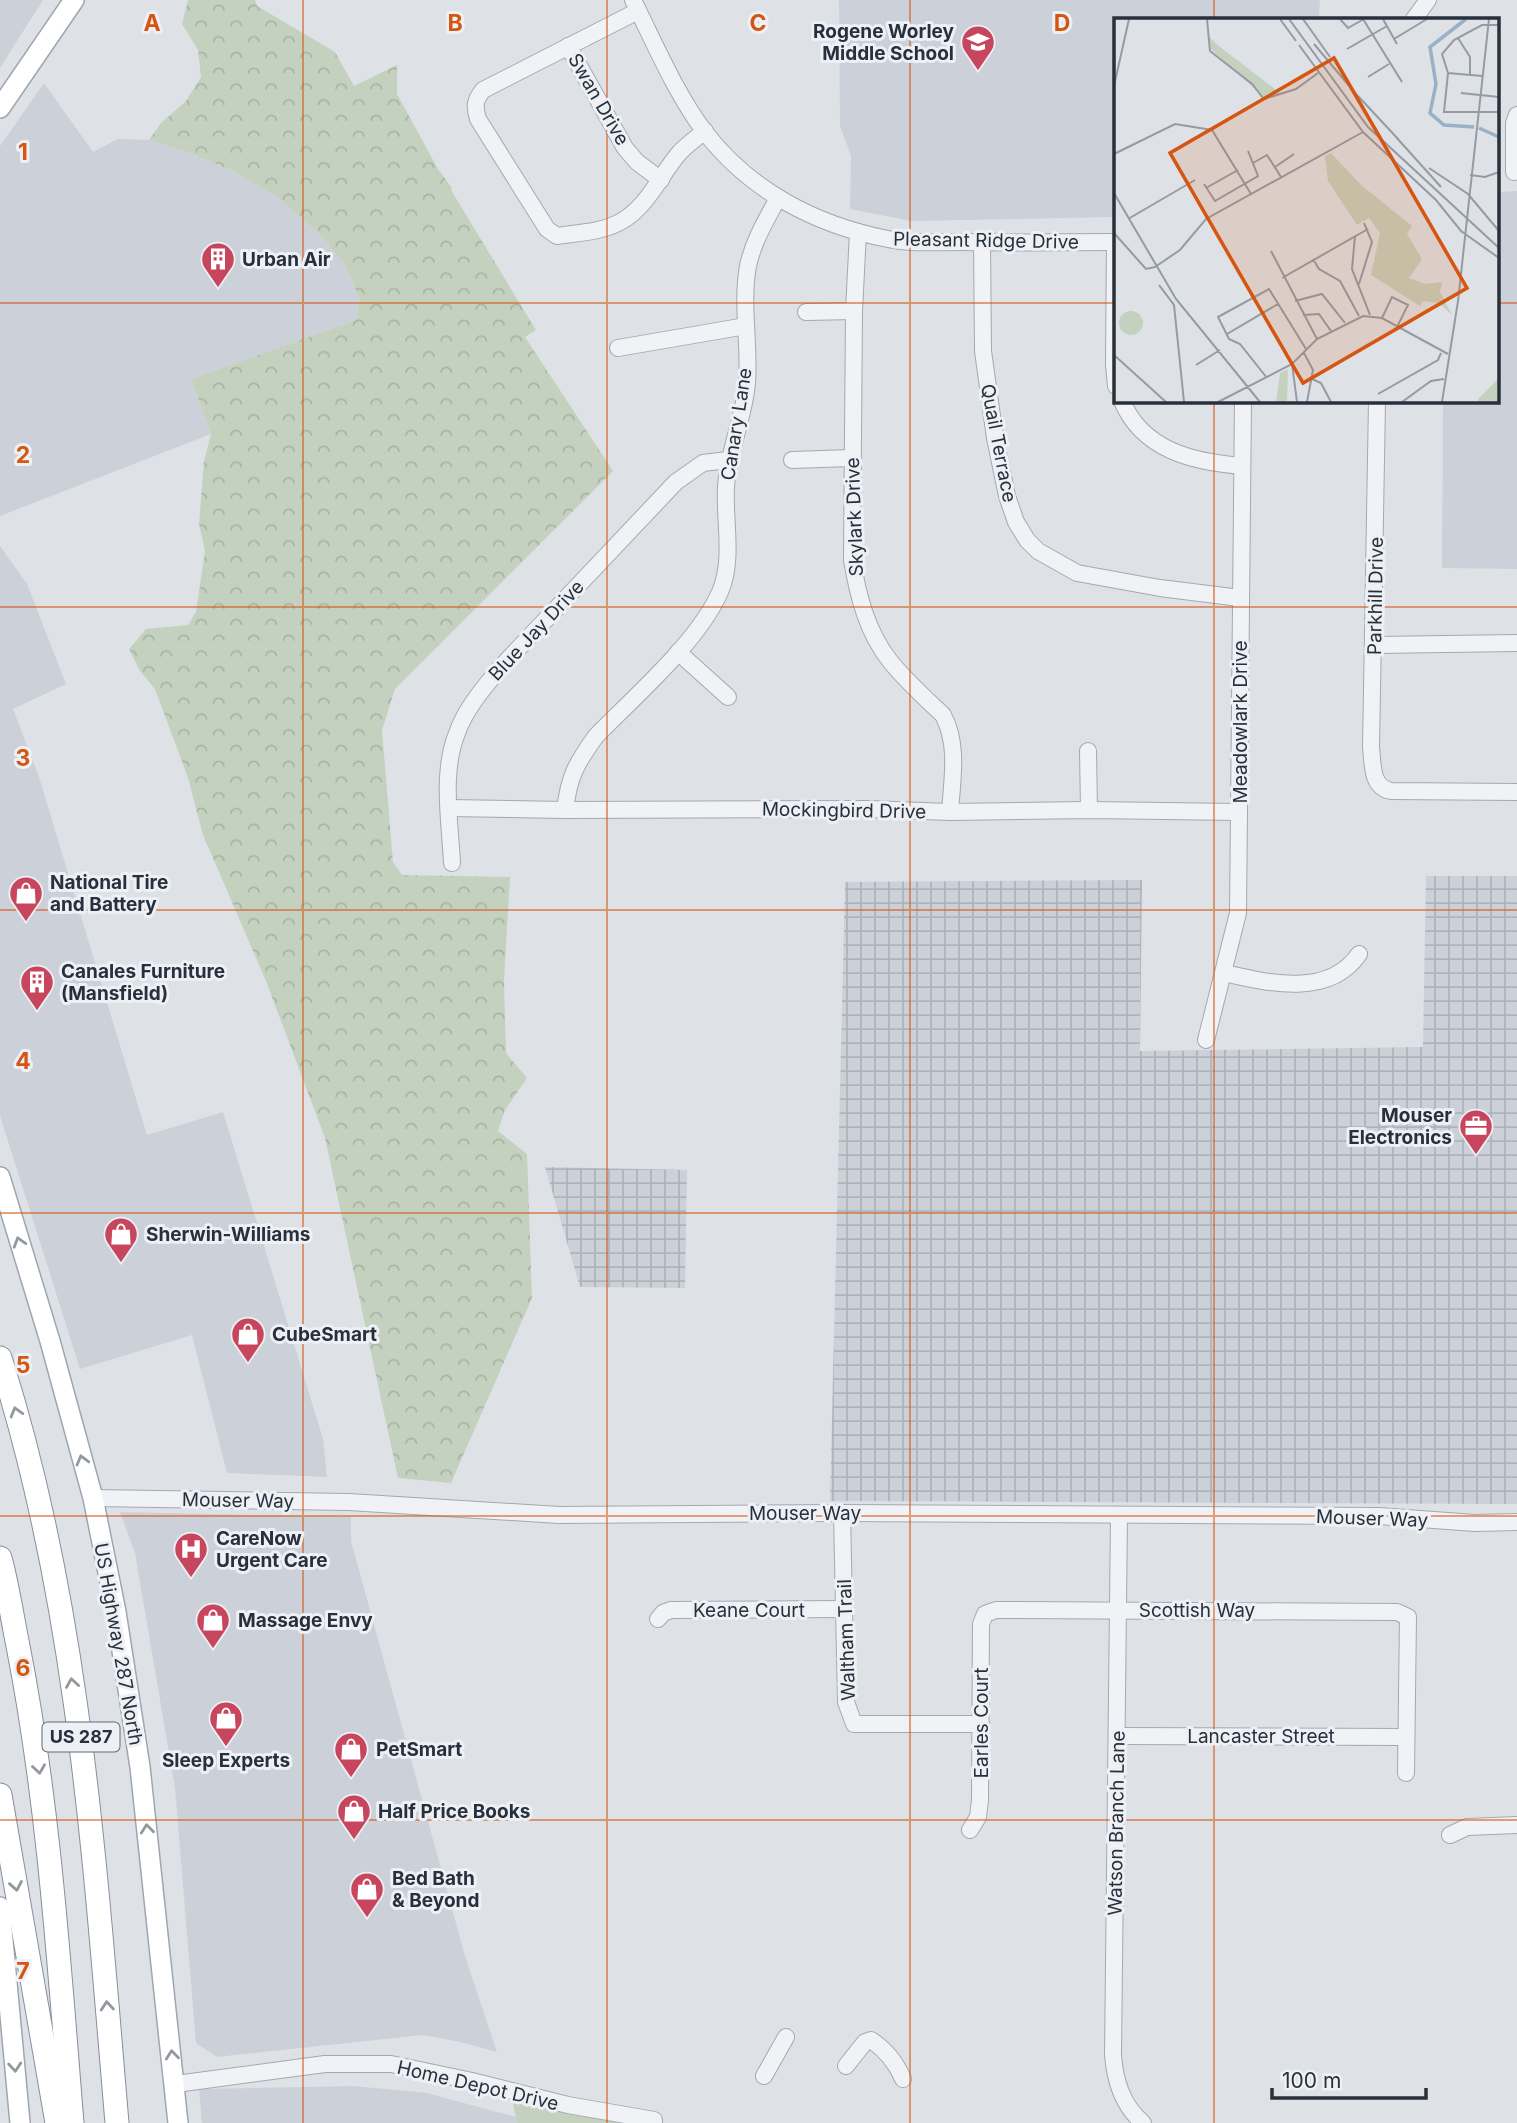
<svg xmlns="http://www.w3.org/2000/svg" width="1517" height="2123" font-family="Inter,sans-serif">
<defs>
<pattern id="industrial-grid" width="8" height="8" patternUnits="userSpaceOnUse" patternTransform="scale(1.75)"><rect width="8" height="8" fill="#ccd1d9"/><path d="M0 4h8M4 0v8" fill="none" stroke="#afb4bb"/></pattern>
<pattern id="forest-crowns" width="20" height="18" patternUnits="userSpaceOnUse" patternTransform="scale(1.75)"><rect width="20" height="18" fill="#c4d1bf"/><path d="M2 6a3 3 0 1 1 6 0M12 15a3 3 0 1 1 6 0" fill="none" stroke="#a8b4a5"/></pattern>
</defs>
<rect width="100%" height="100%" fill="#dee2e7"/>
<g fill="#ccd1d9">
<polygon points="0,0 43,0 0,68"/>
<polygon points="839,0 1320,0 1319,19 1116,19 1116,217 911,221 850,209 851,156 840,126"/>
<polygon points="44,83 93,152 118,139 149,140 188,152 233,171 277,197 318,233 344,263 360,299 356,320 191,379 211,434 0,516 0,146"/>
<polygon points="1517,191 1517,569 1442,568 1443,401 1498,401 1498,192"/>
<polygon points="0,546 27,584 66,684 13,709 39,777 147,1135 223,1112 323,1439 327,1477 227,1473 192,1335 80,1369 0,1116"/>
<polygon points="120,1512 351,1517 351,1541 465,1956 497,2052 460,2042 423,2035 217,2057 196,2043 175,1788 135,1553"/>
<polygon points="353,2086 427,2093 516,2117 517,2123 202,2123 199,2089"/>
</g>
<g fill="url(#industrial-grid)">
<polygon points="1426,876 1517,876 1517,1504 830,1501 845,882 1142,880 1140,1051 1423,1047"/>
<polygon points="545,1167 687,1170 685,1288 580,1287"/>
</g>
<polygon fill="#c4d1bf" points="512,2099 618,2123 517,2123"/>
<polygon fill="url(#forest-crowns)" points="188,0 255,0 257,6 335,52 354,86 397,65 397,94 438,169 452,188 451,190 536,330 525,337 613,471 395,689 382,730 393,862 402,875 510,877 504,981 506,1053 527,1078 505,1110 498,1131 527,1154 532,1298 451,1483 398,1478 325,1138 266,981 203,835 188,778 155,689 140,671 129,649 146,629 188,625 196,612 205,551 199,524 204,461 211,434 191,379 356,320 360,299 344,263 318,233 277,197 233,171 188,152 149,140 161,123 186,101 201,77 198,50 182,24"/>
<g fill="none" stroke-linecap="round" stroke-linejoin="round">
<g stroke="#a4a9b1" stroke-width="18">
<g id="minor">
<path d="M633,0C655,44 675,92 704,131C749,190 815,225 888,239C911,244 938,242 962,242C1013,243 1065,242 1116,242"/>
<path d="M638,11L483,90C475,100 474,106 478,119L547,229L557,236C577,233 602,232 620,222C648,207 660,175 680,152C688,144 696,138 705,131"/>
<polyline points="1414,19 1428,0"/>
<polyline points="568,46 625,148 637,162 661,180"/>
<polyline points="1514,172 1514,123 1517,115"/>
<path d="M858,232L854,311L852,560C858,596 867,632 890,661C905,680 925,698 943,715C959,745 952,780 950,812"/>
<polyline points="982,242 983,351 995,438 1007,496 1016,522 1027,540 1038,551 1077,573 1160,588 1240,598"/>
<polyline points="1115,242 1114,365 1116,386"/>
<polyline points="806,312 854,311"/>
<polyline points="618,348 746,326"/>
<path d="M1122,401C1143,451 1194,462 1242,466"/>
<path d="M1377,401L1371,747C1373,765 1371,787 1391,791L1517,792"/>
<polyline points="792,460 852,458"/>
<polyline points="1375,645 1517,643"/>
<polyline points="678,652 728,697"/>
<polyline points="1088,751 1089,810"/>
<polyline points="449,808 565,810 867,809 950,812 1089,810 1239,812"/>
<path d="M565,810C569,776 576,764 596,736C635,696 698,642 720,592C734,560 724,520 726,487C728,451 744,418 747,383C750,345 741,304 748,266C753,242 766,220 778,198"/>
<path d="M452,863C450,821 441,773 457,733C466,708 483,689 499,669L676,482L703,463L728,460"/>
<path d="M1224,973C1268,983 1329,998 1359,954"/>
<polyline points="1206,1040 1238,913 1243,401"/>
<polyline points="93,1498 349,1502 559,1515 842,1513 1379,1516 1475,1523 1517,1522"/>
<polyline points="842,1513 846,1702 854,1724 981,1724"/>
<path d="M1119,1515L1113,2055C1115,2081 1122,2105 1143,2123"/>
<polyline points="658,1619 663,1613 671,1610 844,1609"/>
<polyline points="1117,1736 1406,1737"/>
<polyline points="970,1830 978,1817 980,1800 981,1624 985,1614 996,1610 1397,1612 1408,1617 1406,1773"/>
<polyline points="1450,1835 1467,1827 1517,1825"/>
<path d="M846,2066L865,2042L871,2040C886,2050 896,2062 903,2079"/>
<polyline points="764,2076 786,2037"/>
<polyline points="176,2084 325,2064 391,2064 472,2081 568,2105 654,2120 654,2123"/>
</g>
</g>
<g stroke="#9ea6b2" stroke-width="22">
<g id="major">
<polyline points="0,108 74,0"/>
<polyline points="0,1177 50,1341 93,1498 116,1612 140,1767 178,2123"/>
<polyline points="0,1907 20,2123"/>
</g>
</g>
<g stroke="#868f9d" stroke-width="25">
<g id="highway">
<path d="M0,1358C79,1606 95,1866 117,2123"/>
<path d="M0,1558C8,1587 12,1617 18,1646C49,1804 59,1964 72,2123"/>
<polyline points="0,1795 57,2123"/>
</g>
</g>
<use href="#minor" stroke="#f0f2f5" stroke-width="16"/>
<use href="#major" stroke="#fff" stroke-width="19"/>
<use href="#highway" stroke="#fff" stroke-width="23"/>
</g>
<defs><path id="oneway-chevron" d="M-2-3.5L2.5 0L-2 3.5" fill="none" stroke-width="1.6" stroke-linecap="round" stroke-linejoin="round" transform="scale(1.75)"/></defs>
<g stroke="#94989e">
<use href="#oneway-chevron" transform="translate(19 1242) rotate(-107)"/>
<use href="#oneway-chevron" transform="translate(16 1412) rotate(-106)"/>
<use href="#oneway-chevron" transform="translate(82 1460) rotate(-105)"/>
<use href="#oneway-chevron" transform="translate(72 1683) rotate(-99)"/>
<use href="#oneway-chevron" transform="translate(39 1769) rotate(82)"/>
<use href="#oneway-chevron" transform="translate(147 1829) rotate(-96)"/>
<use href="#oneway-chevron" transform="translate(16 1886) rotate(80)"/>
<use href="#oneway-chevron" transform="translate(107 2006) rotate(-95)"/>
<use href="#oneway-chevron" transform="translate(172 2055) rotate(-96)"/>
<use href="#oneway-chevron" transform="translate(15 2067) rotate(85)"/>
</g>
<path fill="none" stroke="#d55511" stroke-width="2" stroke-opacity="0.55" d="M303,0V2123M607,0V2123M910,0V2123M1214,0V19M0,303H1116M1498,303H1517M1214,401V2123M0,607H1517M0,910H1517M0,1213H1517M0,1516H1517M0,1820H1517"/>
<defs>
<g id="school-pin" transform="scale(1.75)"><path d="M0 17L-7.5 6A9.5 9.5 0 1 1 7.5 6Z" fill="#c8465d" stroke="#edf0f5"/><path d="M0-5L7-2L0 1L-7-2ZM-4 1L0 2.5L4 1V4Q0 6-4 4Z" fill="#fff"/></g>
<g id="building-pin" transform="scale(1.75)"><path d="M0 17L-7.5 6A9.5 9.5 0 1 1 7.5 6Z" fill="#c8465d" stroke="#edf0f5"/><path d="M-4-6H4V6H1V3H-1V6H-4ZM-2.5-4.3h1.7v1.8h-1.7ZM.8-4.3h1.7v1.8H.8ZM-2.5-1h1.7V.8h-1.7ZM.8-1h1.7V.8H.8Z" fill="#fff"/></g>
<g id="shop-pin" transform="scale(1.75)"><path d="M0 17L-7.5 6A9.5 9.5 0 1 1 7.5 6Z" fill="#c8465d" stroke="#edf0f5"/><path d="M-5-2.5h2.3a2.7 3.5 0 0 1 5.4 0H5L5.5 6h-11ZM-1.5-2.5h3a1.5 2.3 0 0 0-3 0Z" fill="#fff"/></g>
<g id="office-pin" transform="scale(1.75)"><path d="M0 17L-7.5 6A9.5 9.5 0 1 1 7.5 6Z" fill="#c8465d" stroke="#edf0f5"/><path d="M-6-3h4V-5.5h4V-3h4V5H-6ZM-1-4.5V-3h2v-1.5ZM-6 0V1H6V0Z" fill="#fff"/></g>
<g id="hospital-pin" transform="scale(1.75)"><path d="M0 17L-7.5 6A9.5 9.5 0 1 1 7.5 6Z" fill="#c8465d" stroke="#edf0f5"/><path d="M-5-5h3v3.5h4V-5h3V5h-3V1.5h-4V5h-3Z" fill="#fff"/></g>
</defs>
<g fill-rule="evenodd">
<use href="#school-pin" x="978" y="42"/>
<use href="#building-pin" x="218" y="259"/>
<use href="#shop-pin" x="26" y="893"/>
<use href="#building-pin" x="37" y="982"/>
<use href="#office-pin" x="1476" y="1126"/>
<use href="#shop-pin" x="121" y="1234"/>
<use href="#shop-pin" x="248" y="1334"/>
<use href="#hospital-pin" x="191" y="1549"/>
<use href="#shop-pin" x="213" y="1620"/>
<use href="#shop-pin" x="226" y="1718"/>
<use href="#shop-pin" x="351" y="1749"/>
<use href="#shop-pin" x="354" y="1811"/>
<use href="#shop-pin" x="367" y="1889"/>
</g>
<g text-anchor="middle" stroke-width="6" stroke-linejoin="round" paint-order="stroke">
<rect fill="#edf0f5" stroke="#636a74" stroke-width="2" x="42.5" y="1722.5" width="77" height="29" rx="5"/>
<g font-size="18" font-weight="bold" fill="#28303d">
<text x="81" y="1743">US 287</text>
</g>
<g font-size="19" font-weight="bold" fill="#28303d" stroke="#edf0f5" text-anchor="start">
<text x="954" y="38" text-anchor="end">Rogene Worley<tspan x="954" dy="22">Middle School</tspan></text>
<text x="242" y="266">Urban Air</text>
<text x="50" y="889">National Tire<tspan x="50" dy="22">and Battery</tspan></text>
<text x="61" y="978">Canales Furniture<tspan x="61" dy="22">(Mansfield)</tspan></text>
<text x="1452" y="1122" text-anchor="end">Mouser<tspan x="1452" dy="22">Electronics</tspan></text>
<text x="146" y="1241">Sherwin-Williams</text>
<text x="272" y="1341">CubeSmart</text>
<text x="216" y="1545">CareNow<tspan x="216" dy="22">Urgent Care</tspan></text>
<text x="238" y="1627">Massage Envy</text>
<text x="376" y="1756">PetSmart</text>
<text x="226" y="1767" text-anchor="middle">Sleep Experts</text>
<text x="378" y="1818">Half Price Books</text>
<text x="392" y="1885">Bed Bath<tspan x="392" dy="22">&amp; Beyond</tspan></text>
</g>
<g font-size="19" fill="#28303d" stroke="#edf0f5">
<text transform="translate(599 99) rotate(60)" y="7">Swan Drive</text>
<text transform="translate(986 240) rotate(1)" y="7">Pleasant Ridge Drive</text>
<text transform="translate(736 424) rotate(-81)" y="7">Canary Lane</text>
<text transform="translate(999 443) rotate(79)" y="7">Quail Terrace</text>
<text transform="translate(854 517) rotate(-92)" y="7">Skylark Drive</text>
<text transform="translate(1375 596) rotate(-89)" y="7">Parkhill Drive</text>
<text transform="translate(536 630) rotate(-47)" y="7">Blue Jay Drive</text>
<text transform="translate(1240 722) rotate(-90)" y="7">Meadowlark Drive</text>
<text transform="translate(844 810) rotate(1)" y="7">Mockingbird Drive</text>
<text transform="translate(238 1500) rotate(1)" y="7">Mouser Way</text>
<text x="805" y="1520">Mouser Way</text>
<text transform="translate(1372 1518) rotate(2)" y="7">Mouser Way</text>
<text x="749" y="1617">Keane Court</text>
<text x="1197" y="1617">Scottish Way</text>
<text transform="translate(846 1640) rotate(-92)" y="7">Waltham Trail</text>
<text transform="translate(119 1644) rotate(80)" y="7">US Highway 287 North</text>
<text transform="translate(981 1723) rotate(-90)" y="7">Earles Court</text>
<text x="1261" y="1743">Lancaster Street</text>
<text transform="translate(1116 1823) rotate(-89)" y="7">Watson Branch Lane</text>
<text transform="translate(478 2085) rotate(13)" y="7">Home Depot Drive</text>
</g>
</g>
<g transform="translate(1114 18)">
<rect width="385" height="385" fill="#dee2e7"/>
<path d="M96,20L106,29L166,75L151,80L97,31ZM5 305a12 12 0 1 1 24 0a12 12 0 1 1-24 0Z" fill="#c4d1bf"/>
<path d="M217,135L247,167L298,208L293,216L308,241L295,260L311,266L328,264L326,274L338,297L325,285L309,283L306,288L257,257L266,215L255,200L243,207L214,163L211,138ZM174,351L173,384H162L166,355ZM385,360V384H364V381Z" fill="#c4d1bf"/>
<path fill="none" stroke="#9ab0c6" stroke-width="3.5" d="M352,1L316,29L322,66L316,95L330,107L360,109M365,110L385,119"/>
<path fill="none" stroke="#959ba3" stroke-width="2" d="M93,1L96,33L138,66L150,81L182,71L204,55M166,1L182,23M175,1L254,109L385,230M189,1L216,39M226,1L234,10L250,1M249,1L288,64M269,1L283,26M385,7H368L340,22L328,36L334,55L330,94H385M344,20L356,39V56M280,21L313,1M200,26L247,82M185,27L249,114L322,182L347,213L385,240M233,31L273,8M334,55L368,58M254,59L275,46M0,68L15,1M347,75L385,79M244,78L285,122M282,119L327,169M0,136L61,106L98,112L137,176M139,145L153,137L167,159M161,149L180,136M315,150L354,176L385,213M356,157L371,159L385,154M90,166L101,183L144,158L134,133M92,170L124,152M0,175L62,281L146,384M14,201L81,162M0,215L32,251L41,249M241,218L238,251L256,297M157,233L203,321M199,241L205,251L226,263L245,298M41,249L66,232L92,201L249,114M168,260L254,211M245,266L258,224L250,205M45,267L60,287L70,384M181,283L208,276L231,305M189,297L205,296L217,313M268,300L278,279L294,287L283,309M113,316L164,286M190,335L199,352L193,384M0,337L52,384M178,346L183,384M82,347L106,332M153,360L126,326L115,321L104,299L155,271L192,331M198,361L207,365L217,384M264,376L324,342L327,335M104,384L178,346L203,321L249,298L268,300L334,336M288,384L317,363L330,361M328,384L344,283L375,1"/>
<path fill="#d55511" fill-opacity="0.15" stroke="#d55511" stroke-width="3.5" d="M220,40L353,270L189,365L56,135Z"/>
<rect width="385" height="385" fill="none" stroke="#28303d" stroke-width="3.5"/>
</g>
<g font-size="23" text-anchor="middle" font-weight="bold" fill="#d55511" stroke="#edf0f5" stroke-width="6" stroke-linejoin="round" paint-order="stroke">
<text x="152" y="31">A</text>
<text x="455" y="31">B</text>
<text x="758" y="31">C</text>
<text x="1062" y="31">D</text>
<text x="23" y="160">1</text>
<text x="23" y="463">2</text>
<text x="23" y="766">3</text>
<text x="23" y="1069">4</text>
<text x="23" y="1373">5</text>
<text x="23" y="1676">6</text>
<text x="23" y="1979">7</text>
</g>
<path d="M1272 2088v10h154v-10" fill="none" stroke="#28303d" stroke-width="3.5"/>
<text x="1282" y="2088" font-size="21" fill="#28303d" stroke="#edf0f5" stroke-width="5" paint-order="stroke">100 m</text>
</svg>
